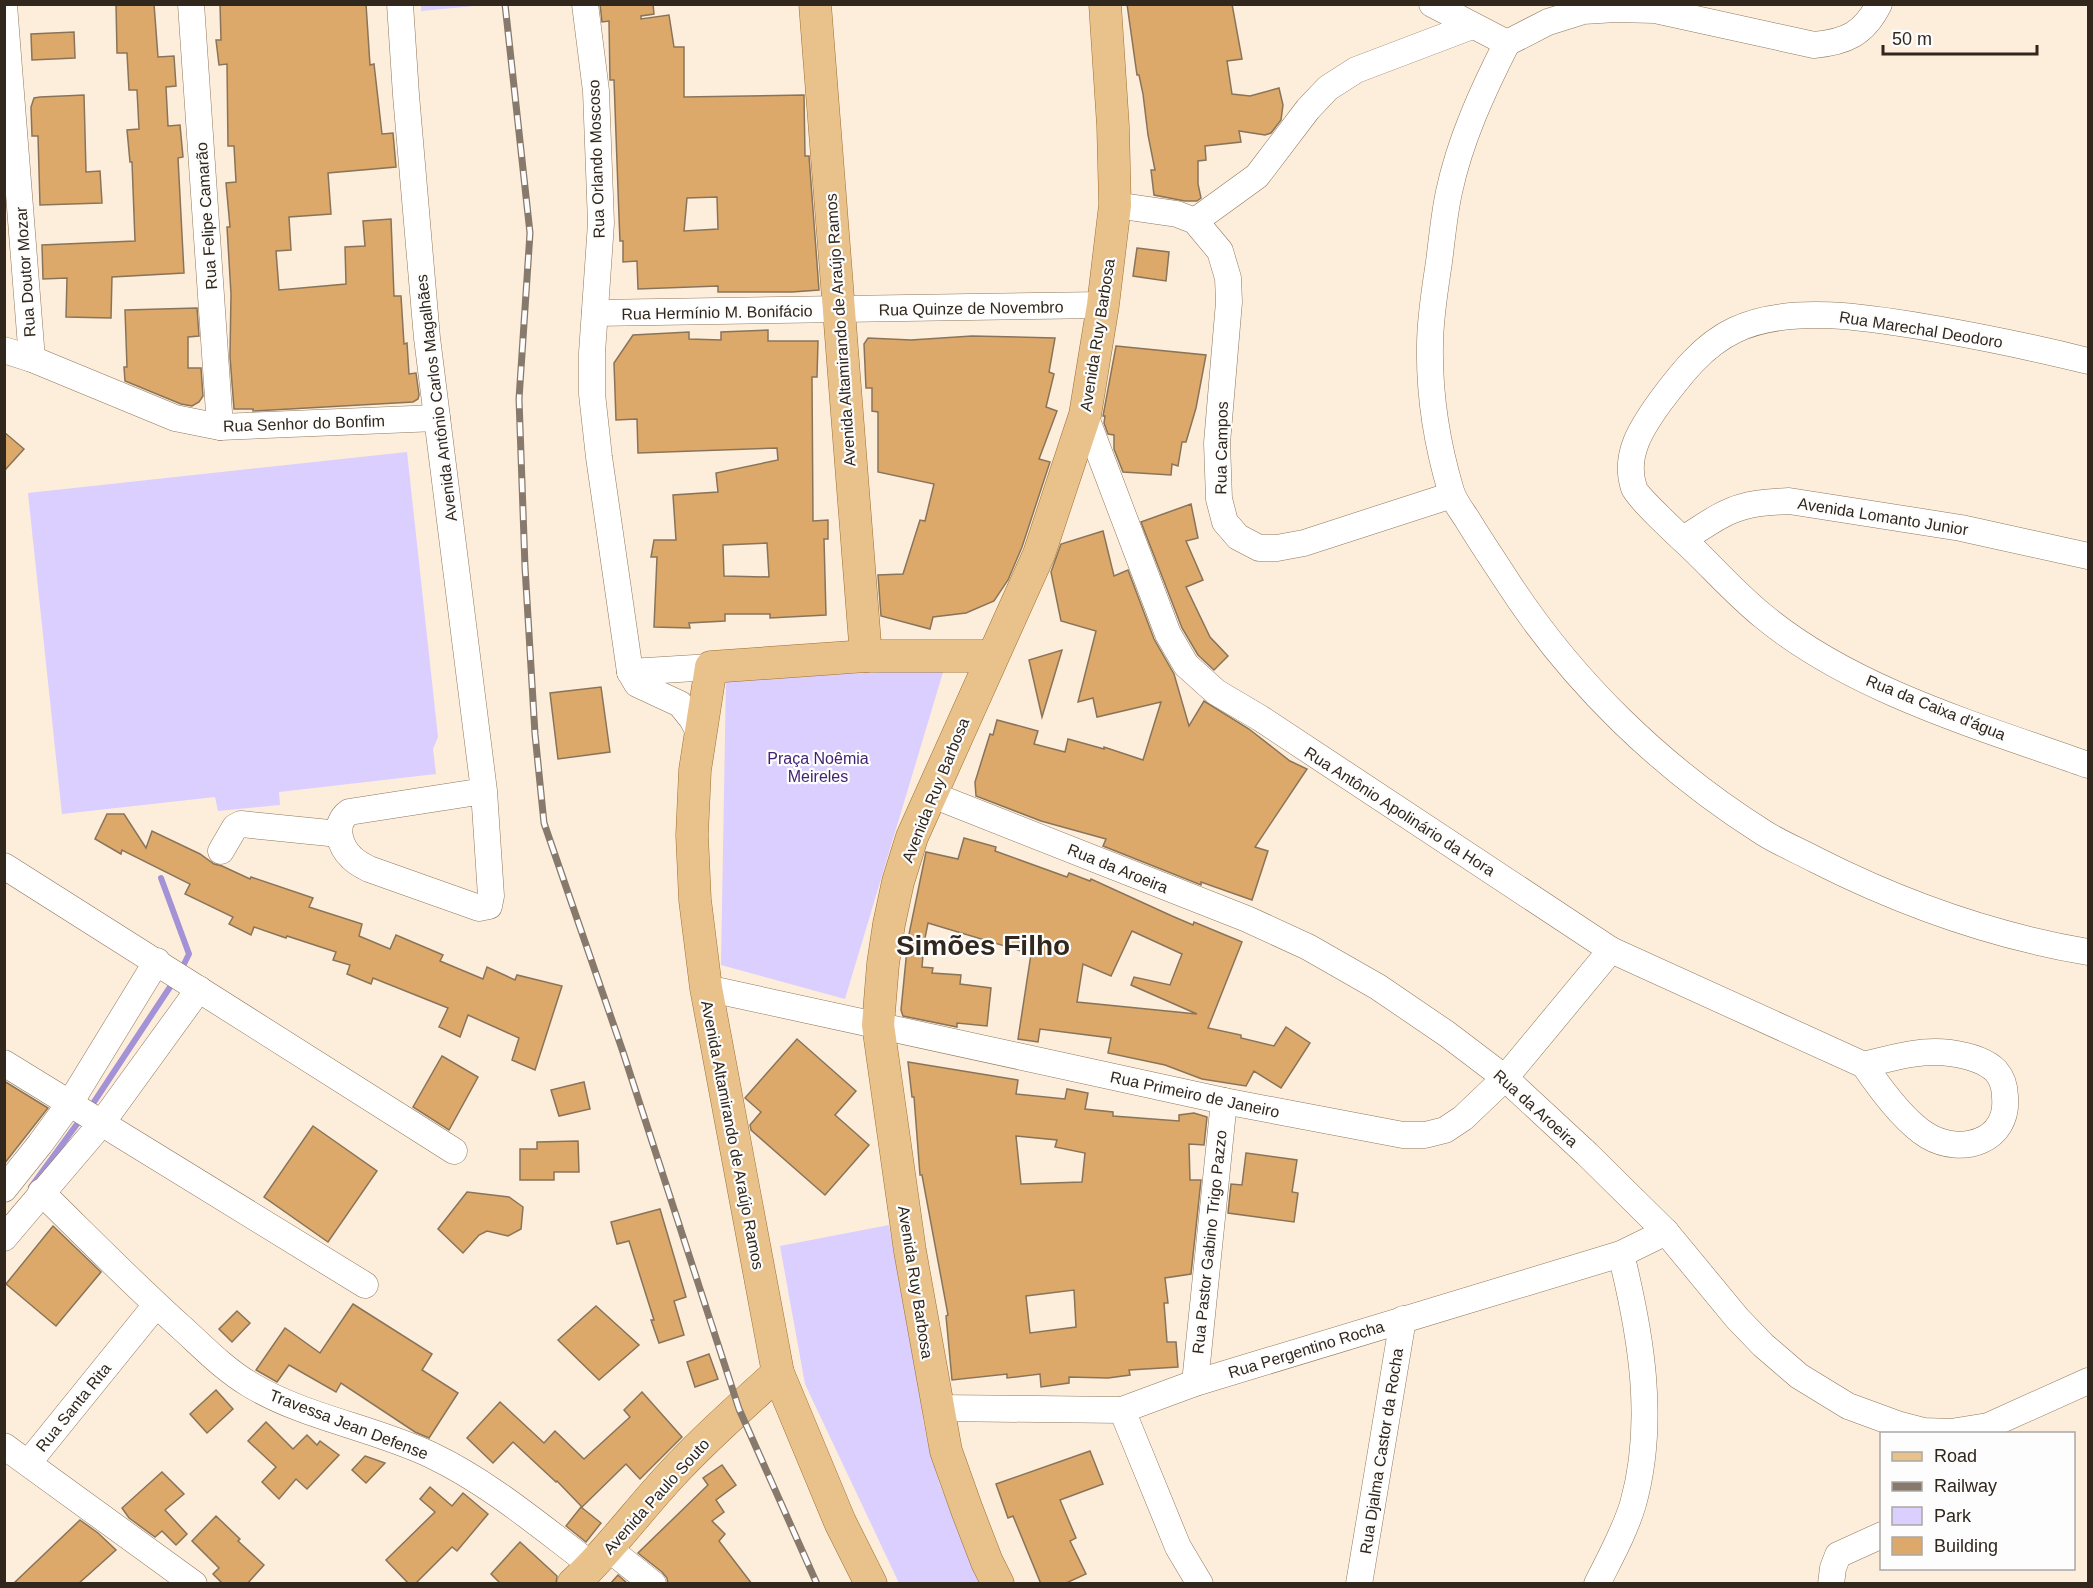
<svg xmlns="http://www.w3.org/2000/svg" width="2093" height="1588" font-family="Arial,sans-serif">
<rect width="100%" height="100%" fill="#fdeddb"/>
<g fill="#dacffe">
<polygon points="485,5 421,11 421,5 485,4"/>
<polygon points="407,452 438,737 433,749 436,774 279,792 280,805 218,811 215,797 62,814 28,493"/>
<polygon points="944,669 845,999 721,965 726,680"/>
<polygon points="889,1225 920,1384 923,1419 927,1439 940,1485 982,1583 899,1583 805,1384 780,1246"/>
</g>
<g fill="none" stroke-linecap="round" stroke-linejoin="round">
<g stroke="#a492d6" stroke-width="6">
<polyline points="161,878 189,954 183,966"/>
<polyline points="92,1105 174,981"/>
<polyline points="31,1187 80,1120"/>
</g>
</g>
<g fill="#dca96a" stroke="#8a7459" stroke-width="1.5" fill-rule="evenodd">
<polygon points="116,4 154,4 158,57 174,56 176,86 166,87 168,126 180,125 183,157 178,158 184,273 112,277 111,318 66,317 67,278 43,279 42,245 135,241 132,162 130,162 127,130 139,129 137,90 129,90 127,53 117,53"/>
<polygon points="220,4 366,4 370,65 374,64 382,134 393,133 396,167 328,173 331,214 289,217 291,250 276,251 279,290 346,284 345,247 365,246 363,221 391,219 394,296 401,296 404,344 407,343 409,374 416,373 419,395 418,399 413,402 253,411 253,409 234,409 230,357 231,294 227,227 230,227 226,183 236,182 234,146 228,146 227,64 219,65 216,40 221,40"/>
<path d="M600,4H653L654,14L641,16V19L669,15L674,47H684V97L804,95L805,156H809L819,290L792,292H718V286L638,289L637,261L623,262V241H620L619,217L614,80H610L609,21L602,22ZM717,197L718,229L684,231L687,198Z"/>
<polygon points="1127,4 1232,4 1242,59 1227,61 1232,94 1250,96 1279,88 1283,105 1281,120 1271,133 1265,135 1239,131 1241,142 1205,146 1206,160 1198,161 1198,184 1201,198 1197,201 1185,201 1154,195 1151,170 1155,170 1148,135 1143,94 1139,75 1137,75"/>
<polygon points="74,32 75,58 32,60 31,34"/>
<polygon points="84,95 86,172 100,171 102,203 40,205 38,136 32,136 31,107 34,98 40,97"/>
<polygon points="1137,248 1169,252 1166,281 1133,276"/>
<polygon points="197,308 199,336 188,337 188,368 201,368 203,396 199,402 192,406 181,404 125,381 124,367 127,367 125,310"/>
<path d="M768,330V341H818L817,377H812L813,521L828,520V539H824L826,615L770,618V614H725V621L689,623L690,628L654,627L657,557H651L654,540H676L673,495L718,492L716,473L778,460L777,448L638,453L637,419L616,420L614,363L633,335L689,332V339L721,340V332ZM767,543L769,577L724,576L723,545Z"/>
<polygon points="972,336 1055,338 1049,372 1054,374 1046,407 1057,411 1039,459 1050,462 1022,547 1008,580 994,601 966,613 933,617 930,629 881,616 878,575 903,574 920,520 925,521 934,484 878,472 878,412 872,411 872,388 866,388 864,344 868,338 911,340"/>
<polygon points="1116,346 1206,355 1196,408 1186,442 1182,442 1178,466 1172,464 1171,475 1123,472 1114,449 1114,435 1108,434 1104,423 1105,416 1103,416"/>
<polygon points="4,432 24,449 4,471"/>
<polygon points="1191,504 1198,538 1186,541 1203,580 1186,587 1210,637 1228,656 1214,670 1198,655 1182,628 1141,522"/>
<polygon points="1103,531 1114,576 1128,570 1154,639 1174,674 1189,726 1204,701 1249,729 1290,761 1307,769 1255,847 1268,851 1252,900 1201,882 1201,885 1103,846 1106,839 1041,821 976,796 975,782 990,734 993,735 997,720 1038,731 1034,744 1065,752 1068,739 1104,749 1104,747 1143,760 1161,702 1097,717 1093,698 1078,702 1096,631 1061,621 1051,572 1061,544"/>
<polygon points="1062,650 1042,717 1029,660"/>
<polygon points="601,687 610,752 558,759 550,693"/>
<polygon points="107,814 124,814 146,848 152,831 200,854 214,864 222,866 250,879 251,877 313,898 309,907 362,924 359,936 390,949 396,935 443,955 440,961 483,979 487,967 515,980 517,975 562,986 535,1070 512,1060 519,1038 468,1015 460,1037 439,1027 448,1008 373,978 371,984 347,974 350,965 333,960 336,952 287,936 286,938 254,927 251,935 229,924 233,917 185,894 190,884 122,850 121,854 95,839"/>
<path d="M964,838L996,847L995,851L1067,877L1069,873L1090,881L1091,879L1172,916L1193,925L1194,922L1242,942L1208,1028L1241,1035V1038L1274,1046L1286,1027L1310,1043L1281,1088L1254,1071L1246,1086L1202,1079L1165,1065L1108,1053L1111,1038L1040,1029L1038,1042L1018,1039L1031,954L928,923L924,943L922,967L933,968L932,973L961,975L960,984L991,988L987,1026L957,1023V1027L903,1016L901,1010L908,939L926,852L958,859ZM1132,931L1182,954L1170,985L1134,977L1131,985L1197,1014L1077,1002L1083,964L1111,976Z"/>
<polygon points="797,1039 856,1091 835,1115 869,1145 825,1195 751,1130 750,1125 761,1112 745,1098"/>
<polygon points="442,1056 478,1077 449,1130 413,1107"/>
<path d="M908,1062L1018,1080L1016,1094L1065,1099L1067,1089L1088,1093L1085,1109L1113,1112V1116L1179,1121V1115L1194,1113L1207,1117L1204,1145L1189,1144L1190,1180H1201L1191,1274L1165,1278L1168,1303H1164L1167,1342H1176L1178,1367L1129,1370L1130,1375L1108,1378L1069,1377V1383L1041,1387L1040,1374L1007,1378V1374L952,1380L946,1316L948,1315L922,1175H920L914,1097H912ZM1016,1136L1057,1140L1055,1147L1085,1153L1082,1182L1021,1184ZM1074,1290L1076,1327L1030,1333L1026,1296Z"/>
<polygon points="4,1081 48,1108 4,1164"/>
<polygon points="584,1082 590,1109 559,1116 551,1090"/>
<polygon points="313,1126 377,1171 328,1242 264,1197"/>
<polygon points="578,1141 579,1172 554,1172 554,1180 520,1180 520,1149 537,1149 537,1142"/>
<polygon points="1246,1153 1297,1160 1292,1192 1298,1193 1294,1222 1228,1213 1231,1184 1242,1185"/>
<polygon points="467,1192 509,1197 523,1207 521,1229 508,1236 487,1231 479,1235 463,1253 438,1229"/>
<polygon points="660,1209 686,1297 674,1301 684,1335 659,1343 651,1320 654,1320 629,1241 617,1244 611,1222"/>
<polygon points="53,1226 101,1272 56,1326 6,1284"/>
<polygon points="353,1304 432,1354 422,1370 458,1393 429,1438 415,1432 341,1383 336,1392 289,1365 277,1382 256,1370 285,1328 320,1353"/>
<polygon points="596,1306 639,1345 599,1380 558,1340"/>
<polygon points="237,1311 250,1323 232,1342 219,1329"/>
<polygon points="709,1354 718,1379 695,1387 687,1362"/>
<polygon points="216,1390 233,1409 207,1433 190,1414"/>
<polygon points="642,1392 682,1437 640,1479 626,1464 582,1507 557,1481 556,1482 513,1442 493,1463 467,1438 500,1402 544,1443 555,1431 584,1459 630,1417 624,1410"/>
<polygon points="266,1422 293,1449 307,1435 317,1445 320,1441 339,1455 307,1489 296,1479 279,1499 262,1482 276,1467 248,1441"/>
<polygon points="1090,1451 1103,1484 1060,1500 1076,1538 1070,1541 1086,1574 1064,1584 1041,1584 1013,1516 1008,1518 996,1484"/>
<polygon points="365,1456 385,1463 366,1483 352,1470"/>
<polygon points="722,1465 736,1485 716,1500 724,1512 712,1521 725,1534 719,1541 752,1584 668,1584 667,1578 662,1572 638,1553 708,1485 703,1478"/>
<polygon points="162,1472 184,1494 165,1510 187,1534 176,1545 162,1531 155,1537 129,1518 122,1508"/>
<polygon points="430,1487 452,1506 463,1493 488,1514 457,1551 452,1547 415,1584 409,1584 386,1560 435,1512 420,1499"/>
<polygon points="581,1507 601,1523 586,1542 566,1526"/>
<polygon points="216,1516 240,1539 238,1541 264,1565 247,1584 223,1584 213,1574 219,1568 192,1541"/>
<polygon points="80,1520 98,1533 116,1550 78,1584 13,1584"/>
<polygon points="520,1542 557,1576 556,1584 501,1584 491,1574"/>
<polygon points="618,1575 628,1584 610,1584"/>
</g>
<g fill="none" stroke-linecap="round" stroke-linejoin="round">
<g stroke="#8f785d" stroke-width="27">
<g id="minor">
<polyline points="191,4 220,427"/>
<path d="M400,4L406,95L427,338L484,791L491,896L489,906L479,908L369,869C363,866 357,863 352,858C340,847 332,824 349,812L484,791"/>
<polyline points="585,4 596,91 601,223 592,353 592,394 599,457 630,672 637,684 680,704 692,719 701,736"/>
<polyline points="1432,4 1507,43"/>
<polyline points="4,5 32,359"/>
<path d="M1507,43C1483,90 1460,140 1449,192C1444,215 1442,239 1439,262C1435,289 1430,318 1430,345C1429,395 1437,444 1451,491C1454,501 1461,510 1467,519C1479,539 1492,558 1505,578C1571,681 1661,768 1764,833C1780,843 1799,851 1816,860C1901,903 1994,936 2088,952"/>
<path d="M1507,43L1548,22L1583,11L1616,9L1655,10L1814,45C1846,42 1864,34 1879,4"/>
<polyline points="1115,205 1177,214 1195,221 1220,251 1228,278 1229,302 1217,443 1219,499 1225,522 1238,537 1259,548 1277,548 1304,543 1452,495"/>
<polyline points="1195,221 1257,176 1308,109 1328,88 1356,70 1472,26"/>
<polyline points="595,313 1103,305"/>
<polyline points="4,350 32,359 175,418 220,427 437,418"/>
<path d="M2088,361C2040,349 1992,339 1942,330C1882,320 1793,302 1735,330C1703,345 1681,374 1660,402C1642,427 1623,455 1634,488C1637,497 1681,538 1691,547C1715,570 1738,596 1763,616C1852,690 1981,727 2088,765"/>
<path d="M1085,415L1168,634L1186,665L1216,692L1260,718L1611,950L1864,1065C1879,1087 1904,1122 1928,1136C1962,1156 2009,1141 2005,1097C2005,1088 2002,1078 1996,1071C1985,1060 1965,1055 1950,1053C1921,1049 1891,1058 1864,1065"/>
<path d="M1683,539C1702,528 1720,513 1742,507C1757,502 1773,502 1789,501L1961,528L2088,556"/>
<polyline points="630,672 711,667"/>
<polyline points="930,794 1247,919 1308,947 1378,987 1447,1034 1505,1078 1587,1154 1666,1232 1737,1318 1763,1345 1799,1376 1848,1406 1897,1424 1924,1431 1951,1432 1988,1426 2088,1381"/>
<polyline points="221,851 235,827 241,824 339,834"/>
<polyline points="4,866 454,1151"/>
<polyline points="706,988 1224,1101 1403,1135 1425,1135 1445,1130 1463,1118 1505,1078 1611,950"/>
<polyline points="4,1063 365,1285"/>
<polyline points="4,1189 40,1144 70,1103 157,961"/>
<path d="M41,1192C88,1238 134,1285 182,1328C204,1348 224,1369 249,1384C305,1418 372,1427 431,1455C490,1483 541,1527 593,1566"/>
<polyline points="4,1238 101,1124 199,989"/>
<polyline points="1195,1383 1224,1101"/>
<polyline points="937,1408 1122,1410 1195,1383 1621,1254 1666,1232"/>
<polyline points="1122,1410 1178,1547 1200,1584"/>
<polyline points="4,1446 194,1584"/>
<polyline points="29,1462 156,1305"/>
<polyline points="609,1549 653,1584"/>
<polyline points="1359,1584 1403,1319"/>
<path d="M1597,1584C1610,1558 1625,1531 1633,1504C1656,1422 1641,1335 1621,1254"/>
<polyline points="1831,1584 1833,1568 1838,1555 1882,1535"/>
</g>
</g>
<g stroke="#9e7032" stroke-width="33">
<g id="major">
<polyline points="815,4 866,656"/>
<path d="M573,1584C610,1550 638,1510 672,1474C705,1438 742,1406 778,1373"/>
<polyline points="871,1584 840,1522 778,1373 706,988 695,900 692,835 695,770 711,667 866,656 992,656"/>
<polyline points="998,1584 987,1562 967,1510 946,1451 910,1251 878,1025 883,964 889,924 898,882 912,837 1039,554 1085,415 1103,305 1115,205 1113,126 1105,4"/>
</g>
</g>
<use href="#minor" stroke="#fff" stroke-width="26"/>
<use href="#major" stroke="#e8c18b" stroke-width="32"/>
<g stroke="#877a6c" stroke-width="7">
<polyline id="rail" points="505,4 530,233 519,399 525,567 535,734 544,823 623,1052 739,1409 817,1584"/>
</g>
<use href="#rail" stroke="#fdfdfd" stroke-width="4.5" stroke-dasharray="14" stroke-linecap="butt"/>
</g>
<g text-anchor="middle" stroke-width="4.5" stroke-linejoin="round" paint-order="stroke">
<g font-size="16" fill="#31271c" stroke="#fdfdfd">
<text transform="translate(596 159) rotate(-92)" y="6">Rua Orlando Moscoso</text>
<text transform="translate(206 216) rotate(-94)" y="6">Rua Felipe Camarão</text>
<text transform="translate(25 272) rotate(-94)" y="6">Rua Doutor Mozar</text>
<text transform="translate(971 308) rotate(-1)" y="6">Rua Quinze de Novembro</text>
<text transform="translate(717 312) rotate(-1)" y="6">Rua Hermínio M. Bonifácio</text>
<text transform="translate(1921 329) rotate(9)" y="6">Rua Marechal Deodoro</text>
<text transform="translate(840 330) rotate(-94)" y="6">Avenida Altamirando de Araújo Ramos</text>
<text transform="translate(1097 335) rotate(-81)" y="6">Avenida Ruy Barbosa</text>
<text transform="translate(436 398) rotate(-97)" y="6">Avenida Antônio Carlos Magalhães</text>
<text transform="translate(304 423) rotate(-2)" y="6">Rua Senhor do Bonfim</text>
<text transform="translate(1221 448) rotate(-89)" y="6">Rua Campos</text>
<text transform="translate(1883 516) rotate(9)" y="6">Avenida Lomanto Junior</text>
<text transform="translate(1936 707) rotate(22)" y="6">Rua da Caixa d'água</text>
<text transform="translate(935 790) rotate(-68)" y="6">Avenida Ruy Barbosa</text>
<text transform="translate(1400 811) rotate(33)" y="6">Rua Antônio Apolinário da Hora</text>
<text transform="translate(1118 868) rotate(22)" y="6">Rua da Aroeira</text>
<text transform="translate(1195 1094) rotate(12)" y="6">Rua Primeiro de Janeiro</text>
<text transform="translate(1536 1108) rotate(42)" y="6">Rua da Aroeira</text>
<text transform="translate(733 1135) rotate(79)" y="6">Avenida Altamirando de Araújo Ramos</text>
<text transform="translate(1209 1242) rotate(-84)" y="6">Rua Pastor Gabino Trigo Pazzo</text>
<text transform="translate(916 1282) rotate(81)" y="6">Avenida Ruy Barbosa</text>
<text transform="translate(1306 1349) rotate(-17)" y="6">Rua Pergentino Rocha</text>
<text transform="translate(73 1407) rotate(-51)" y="6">Rua Santa Rita</text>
<text transform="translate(349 1424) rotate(21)" y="6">Travessa Jean Defense</text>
<text transform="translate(1381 1451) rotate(-81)" y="6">Rua Djalma Castor da Rocha</text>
<text transform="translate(656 1496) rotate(-48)" y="6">Avenida Paulo Souto</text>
</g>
<g font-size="16" fill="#422373" stroke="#fdfdfd">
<text x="818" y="764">Praça Noêmia<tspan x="818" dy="18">Meireles</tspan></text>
</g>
<g font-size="28" font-weight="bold" fill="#31271c" stroke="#fdfdfd">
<text x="983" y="955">Simões Filho</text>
</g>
</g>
<rect width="2093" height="1588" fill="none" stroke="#31271c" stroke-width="12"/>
<rect x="1880" y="1432" width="195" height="138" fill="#fdfdfd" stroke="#aba7a3" stroke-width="1.5"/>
<rect x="1892" y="1452" width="30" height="9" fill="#e8c18b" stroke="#aba7a3" stroke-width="1.5"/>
<text x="1934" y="1462" font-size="18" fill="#31271c">Road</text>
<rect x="1892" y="1482" width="30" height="9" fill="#877a6c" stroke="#aba7a3" stroke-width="1.5"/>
<text x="1934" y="1492" font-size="18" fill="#31271c">Railway</text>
<rect x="1892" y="1507" width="30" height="18" fill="#dacffe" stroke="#aba7a3" stroke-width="1.5"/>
<text x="1934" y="1522" font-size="18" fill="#31271c">Park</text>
<rect x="1892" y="1537" width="30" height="18" fill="#dca96a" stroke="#aba7a3" stroke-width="1.5"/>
<text x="1934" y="1552" font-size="18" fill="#31271c">Building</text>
<path d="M1883 45v9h154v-9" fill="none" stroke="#31271c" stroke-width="3"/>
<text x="1892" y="45" font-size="18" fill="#31271c" stroke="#fdfdfd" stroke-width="4.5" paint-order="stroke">50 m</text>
</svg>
